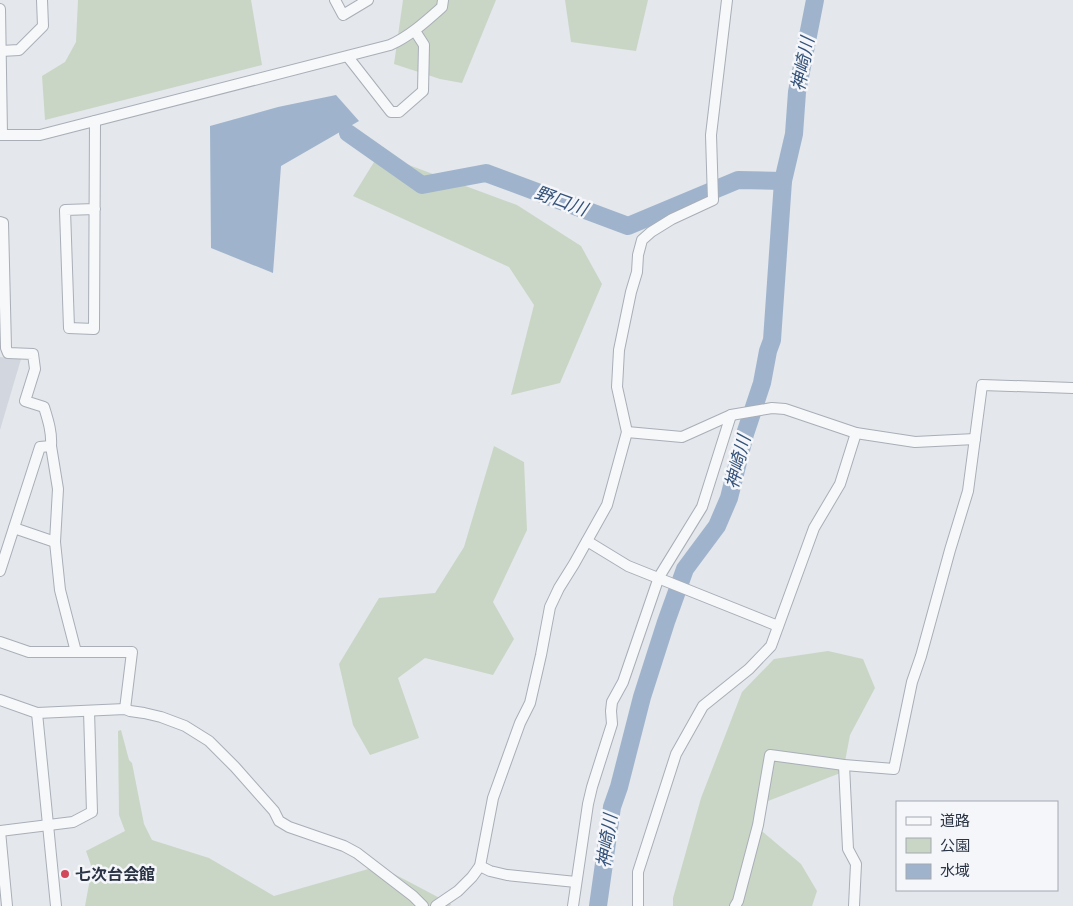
<svg xmlns="http://www.w3.org/2000/svg" width="1073" height="906" font-family="Arial,'Noto Sans JP',sans-serif">
<rect width="100%" height="100%" fill="#e4e7ec"/>
<polygon fill="#d2d6de" points="0,357 21,359 0,430"/>
<g fill="#c9d6c5">
<polygon points="78,0 251,0 262,65 45,120 42,76 65,62 76,42"/>
<polygon points="403,0 496,0 462,83 440,79 394,64"/>
<polygon points="565,0 648,0 636,51 571,42"/>
<polygon points="379,154 517,205 581,246 602,284 560,383 511,395 534,305 509,267 353,196"/>
<polygon points="494,446 524,462 527,530 493,602 514,639 493,675 425,658 398,678 419,738 370,755 353,725 339,664 379,598 435,593 464,547"/>
<polygon points="828,651 863,659 875,688 850,735 843,772 768,801 758,828 801,864 817,891 812,906 673,906 673,898 701,798 742,692 774,659"/>
<polygon points="121,730 129,760 132,763 144,824 152,840 209,858 274,896 379,866 451,904 450,906 85,906 92,868 86,851 125,831 119,815 118,731"/>
</g>
<polygon fill="#9fb4cc" points="336,95 359,121 281,166 273,273 211,248 210,126 278,107"/>
<g fill="none" stroke-linecap="round" stroke-linejoin="round">
<g stroke="#9fb4cc" stroke-width="18">
<polyline points="348,133 422,185 486,173 628,226 738,180 783,181"/>
<polyline points="598,906 612,807 619,787 642,697 666,622 685,569 717,526 729,498 745,434 762,383 768,351 772,340 783,181 794,134 797,92 815,0"/>
</g>
<g stroke="#a9aeb7" stroke-width="12">
<g id="minor">
<polyline points="335,0 343,15 368,0"/>
<polyline points="0,9 2,135"/>
<polyline points="1,51 19,50 43,26 42,0"/>
<polyline points="348,57 391,112 399,112 423,91 424,45 415,31"/>
<path d="M0,135H40L390,45C410,36 425,22 442,7L443,0"/>
<polyline points="95,209 65,210 69,328 94,329 95,121"/>
<path d="M0,222L3,223L6,348L8,353L33,354L35,369L25,401L44,407C48,420 52,432 51,446L58,489L55,542L60,590L76,652"/>
<polyline points="627,432 682,437 731,415 772,408 785,409 856,433 915,442 975,439"/>
<polyline points="14,528 55,542"/>
<polyline points="587,541 628,566 778,626"/>
<polyline points="0,571 40,447 51,446"/>
<polyline points="0,642 29,652 132,652 125,709"/>
<polyline points="0,700 37,713 125,709 130,711 144,713 161,717 185,726 209,741 235,767 274,811 279,821 289,827 344,846 357,853 413,896 423,906"/>
<polyline points="37,713 56,906"/>
<polyline points="844,765 848,849 856,864 854,906"/>
<polyline points="0,831 73,822 92,812 89,711"/>
<polyline points="0,831 7,906"/>
<polyline points="480,866 490,871 507,875 576,882"/>
<polyline points="436,906 458,891 472,877 480,866 493,798 520,723 530,703 541,655 550,607 559,588 574,564 607,505 627,432 617,387 619,350 631,292 637,272 638,255 642,240 651,232 672,219 713,200 711,135 727,0"/>
<polyline points="573,906 588,804 592,787 612,724 611,711 612,702 623,682 659,577 702,507 731,415"/>
<polyline points="638,906 638,872 676,754 703,706 749,669 771,646 814,528 840,484 856,433"/>
<polyline points="735,906 738,901 758,825 770,755 844,765 894,769 912,682 921,656 950,550 968,491 982,385 1073,388"/>
</g>
</g>
<use href="#minor" stroke="#f7f8fa" stroke-width="10"/>
</g>
<circle fill="#d1495b" stroke="#f4f6f9" stroke-width="2" cx="65" cy="874" r="5"/>
<g text-anchor="middle" stroke-width="5" stroke-linejoin="round" paint-order="stroke">
<g font-size="16" font-weight="bold" fill="#2b3445" stroke="#f4f6f9" text-anchor="start">
<text x="75" y="880">七次台会館</text>
</g>
<g font-size="18" font-style="italic" fill="#34527a" stroke="#f4f6f9">
<text transform="translate(803 64) rotate(-79)" y="6">神崎川</text>
<text transform="translate(561 201) rotate(20)" y="6">野口川</text>
<text transform="translate(738 462) rotate(-76)" y="6">神崎川</text>
<text transform="translate(607 841) rotate(-82)" y="6">神崎川</text>
</g>
</g>
<rect x="896" y="801" width="162" height="90" fill="#f4f6f9" stroke="#a4a8b1"/>
<rect x="906" y="817" width="25" height="8" fill="#f7f8fa" stroke="#a4a8b1"/>
<text x="940" y="826" font-size="15" fill="#2b3445">道路</text>
<rect x="906" y="838" width="25" height="15" fill="#c9d6c5" stroke="#a4a8b1"/>
<text x="940" y="851" font-size="15" fill="#2b3445">公園</text>
<rect x="906" y="864" width="25" height="15" fill="#9fb4cc" stroke="#a4a8b1"/>
<text x="940" y="876" font-size="15" fill="#2b3445">水域</text>
</svg>
